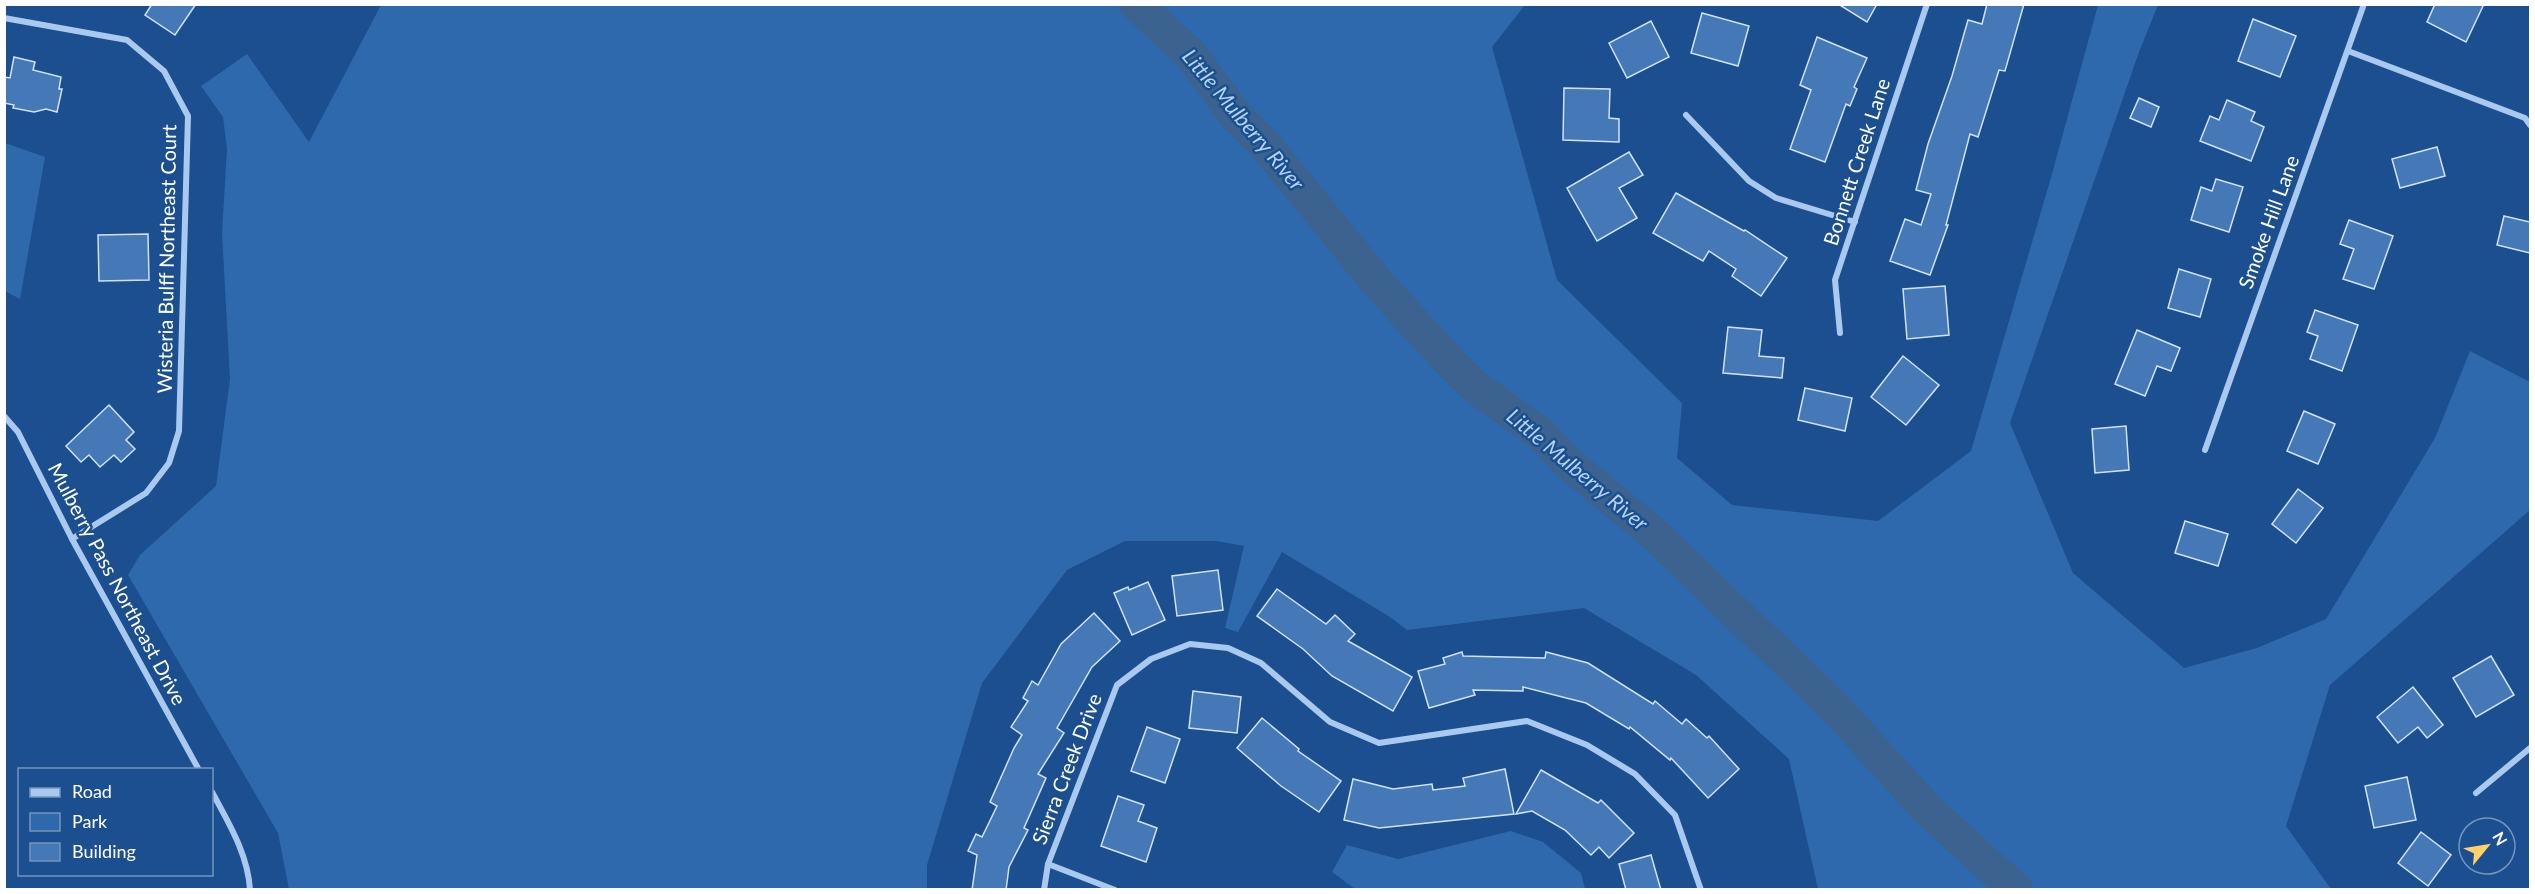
<svg xmlns="http://www.w3.org/2000/svg" width="2535" height="894" font-family="Lato,sans-serif">
<rect width="100%" height="100%" fill="#1b4f8f"/>
<g fill="#2e69ad">
<polygon points="381,5 1525,5 1492,47 1557,280 1682,403 1677,458 1732,505 1878,521 1971,451 2052,174 2098,5 2158,5 2139,52 2010,423 2073,573 2184,668 2257,648 2326,619 2435,438 2470,351 2530,382 2530,510 2330,685 2286,826 2331,889 1818,889 1789,759 1696,675 1584,608 1407,630 1390,617 1282,552 1238,632 1225,628 1244,546 1216,541 1125,541 1067,570 982,683 927,865 927,889 289,889 278,833 128,575 140,555 216,486 230,379 222,233 227,149 223,117 201,86 247,54 309,142"/>
<polygon points="5,143 45,157 20,299 5,291"/>
<polygon points="1511,831 1543,842 1581,873 1585,889 1355,889 1332,872 1347,845 1398,859"/>
</g>
<g fill="none" stroke-linecap="round" stroke-linejoin="round">
<polyline stroke="#3c6290" stroke-width="34" points="1136,4 1192,56 1235,115 1266,146 1381,287 1451,363 1475,387 1541,434 1568,463 1654,534 1836,709 1927,809 2016,890"/>
</g>
<g fill="#4478b7" stroke="#cfe3fa" stroke-width="1.5">
<polygon points="152,4 196,4 175,35 145,15"/>
<polygon points="1838,4 1877,4 1867,22"/>
<polygon points="1987,4 2024,4 2005,71 1999,70 1978,137 1970,134 1946,225 1948,225 1930,275 1890,261 1905,219 1921,225 1931,194 1916,190 1928,144 1952,76 1968,20 1982,24"/>
<polygon points="2435,4 2484,4 2466,42 2427,22"/>
<polygon points="1702,13 1749,26 1738,66 1691,53"/>
<polygon points="2253,19 2296,36 2280,77 2238,61"/>
<polygon points="1651,21 1669,57 1627,78 1609,43"/>
<polygon points="1817,37 1867,58 1854,87 1857,89 1850,106 1846,104 1825,162 1790,149 1811,90 1800,85"/>
<polygon points="14,57 35,62 33,70 61,77 59,89 62,89 57,112 46,109 34,112 13,108 14,105 4,103 4,77 10,78"/>
<polygon points="1564,88 1610,89 1609,118 1619,119 1619,142 1563,140"/>
<polygon points="2139,98 2159,107 2151,127 2130,118"/>
<polygon points="2227,100 2255,112 2251,121 2264,127 2251,161 2200,141 2210,116 2219,120"/>
<polygon points="2437,147 2445,176 2400,188 2392,159"/>
<polygon points="1629,152 1643,175 1619,188 1637,218 1597,241 1567,188"/>
<polygon points="2216,179 2243,187 2229,232 2191,220 2201,187 2212,191"/>
<polygon points="1676,193 1744,231 1745,230 1787,258 1761,296 1732,276 1736,269 1709,251 1703,261 1653,233"/>
<polygon points="2504,216 2530,222 2530,253 2497,245"/>
<polygon points="2349,220 2393,236 2374,289 2343,279 2354,249 2340,244"/>
<polygon points="148,234 149,280 99,281 98,235"/>
<polygon points="2179,269 2211,279 2200,317 2168,308"/>
<polygon points="1945,286 1949,335 1907,339 1903,289"/>
<polygon points="2315,310 2358,325 2342,371 2310,359 2318,336 2307,332"/>
<polygon points="1728,327 1762,330 1759,356 1784,358 1782,378 1723,373"/>
<polygon points="2137,330 2180,348 2171,371 2157,366 2145,396 2115,384"/>
<polygon points="1903,356 1939,385 1906,425 1871,397"/>
<polygon points="1805,388 1852,398 1845,431 1798,420"/>
<polygon points="109,405 134,432 126,440 135,449 121,462 114,455 100,467 89,455 81,462 66,446"/>
<polygon points="2304,411 2335,424 2318,464 2287,451"/>
<polygon points="2126,426 2129,470 2095,473 2092,429"/>
<polygon points="2298,489 2323,508 2296,543 2272,524"/>
<polygon points="2185,521 2228,534 2218,566 2175,553"/>
<polygon points="1218,570 1223,610 1177,616 1172,576"/>
<polygon points="1148,582 1165,620 1132,635 1114,593 1128,587 1129,590"/>
<polygon points="1277,589 1326,624 1335,615 1355,634 1348,641 1412,677 1393,711 1332,676 1303,649 1257,616"/>
<polygon points="1094,613 1120,641 1092,667 1057,728 1064,733 1038,774 1046,778 1024,828 1028,830 1009,867 1006,890 972,890 977,855 968,851 976,834 982,837 997,806 990,802 1014,748 1022,735 1011,727 1028,701 1023,698 1032,681 1038,685 1061,644"/>
<polygon points="1462,652 1463,656 1545,658 1546,652 1588,663 1653,704 1655,701 1682,724 1686,719 1707,738 1709,736 1739,769 1708,798 1671,758 1670,760 1630,727 1629,729 1586,703 1523,687 1523,691 1473,690 1475,695 1429,708 1418,671 1445,664 1443,658"/>
<polygon points="2491,656 2514,695 2476,717 2453,678"/>
<polygon points="2413,687 2443,725 2427,738 2418,727 2398,743 2377,717"/>
<polygon points="1193,691 1241,697 1237,733 1189,728"/>
<polygon points="1262,718 1299,749 1298,751 1341,781 1319,812 1281,786 1237,748"/>
<polygon points="1147,727 1180,739 1165,783 1131,771"/>
<polygon points="1505,769 1514,814 1379,828 1344,820 1353,779 1393,789 1432,784 1433,790 1465,786 1463,778"/>
<polygon points="1541,770 1598,803 1601,800 1634,833 1609,858 1599,847 1591,855 1565,830 1532,811 1516,814"/>
<polygon points="2407,777 2416,820 2374,828 2365,786"/>
<polygon points="1118,796 1144,805 1138,821 1157,828 1146,862 1101,846"/>
<polygon points="2421,832 2451,855 2428,886 2398,863"/>
<polygon points="1651,855 1661,890 1626,890 1619,864"/>
</g>
<g fill="none" stroke-linecap="round" stroke-linejoin="round">
<g stroke="#a9c9ee" stroke-width="6">
<polyline points="4,18 127,40 164,71 188,116 179,431 169,463 146,493 72,539"/>
<polyline points="2348,51 2525,118 2530,125"/>
<polyline points="1686,115 1749,181 1776,198 1855,222"/>
<polyline points="1840,333 1835,280 1927,4"/>
<polyline points="4,416 18,432 72,539 199,770"/>
<polyline points="2205,450 2364,4"/>
<path d="M212,792C228,822 248,854 250,890"/>
<polyline points="2476,793 2530,748"/>
<polyline points="1048,864 1115,890"/>
<polyline points="1044,890 1048,864 1117,685 1151,659 1190,644 1228,648 1261,663 1330,722 1379,743 1527,721 1587,745 1635,774 1675,815 1701,890"/>
</g>
</g>
<g text-anchor="middle" stroke-width="5" stroke-linejoin="round" paint-order="stroke">
<g font-size="20" fill="#fff" stroke="#1b4f8f">
<text transform="translate(1857 162) rotate(-72)" y="7">Bonnett Creek Lane</text>
<text transform="translate(2269 222) rotate(-70)" y="7">Smoke Hill Lane</text>
<text transform="translate(167 259) rotate(-89)" y="7">Wisteria Bulff Northeast Court</text>
<text transform="translate(117 584) rotate(62)" y="7">Mulberry Pass Northeast Drive</text>
<text transform="translate(1067 769) rotate(-69)" y="7">Sierra Creek Drive</text>
</g>
<g font-size="21" font-style="italic" fill="#b5d3f5" stroke="#1b4f8f">
<text transform="translate(1243 120) rotate(50)" y="7">Little Mulberry River</text>
<text transform="translate(1577 470) rotate(40)" y="7">Little Mulberry River</text>
</g>
</g>
<rect width="2535" height="894" fill="none" stroke="#ffffff" stroke-width="12"/>
<rect x="18" y="768" width="195" height="108" fill="#1b4f8f" stroke="#7695bc" stroke-width="1.5"/>
<rect x="30" y="788" width="30" height="9" fill="#a9c9ee" stroke="#7695bc" stroke-width="1.5"/>
<text x="72" y="798" font-size="18" fill="#ffffff">Road</text>
<rect x="30" y="813" width="30" height="18" fill="#2e69ad" stroke="#7695bc" stroke-width="1.5"/>
<text x="72" y="828" font-size="18" fill="#ffffff">Park</text>
<rect x="30" y="843" width="30" height="18" fill="#4478b7" stroke="#7695bc" stroke-width="1.5"/>
<text x="72" y="858" font-size="18" fill="#ffffff">Building</text>
<g transform="translate(2487 846) rotate(60)"><circle r="28" fill="#1b4f8f" stroke="#7695bc" stroke-width="1.5"/>
<path d="M0-4.5L10 22L0 15L-10 22Z" fill="#ffd166"/>
<text y="-9" font-size="16" font-weight="bold" text-anchor="middle" fill="#ffffff">N</text>
</g>
</svg>
